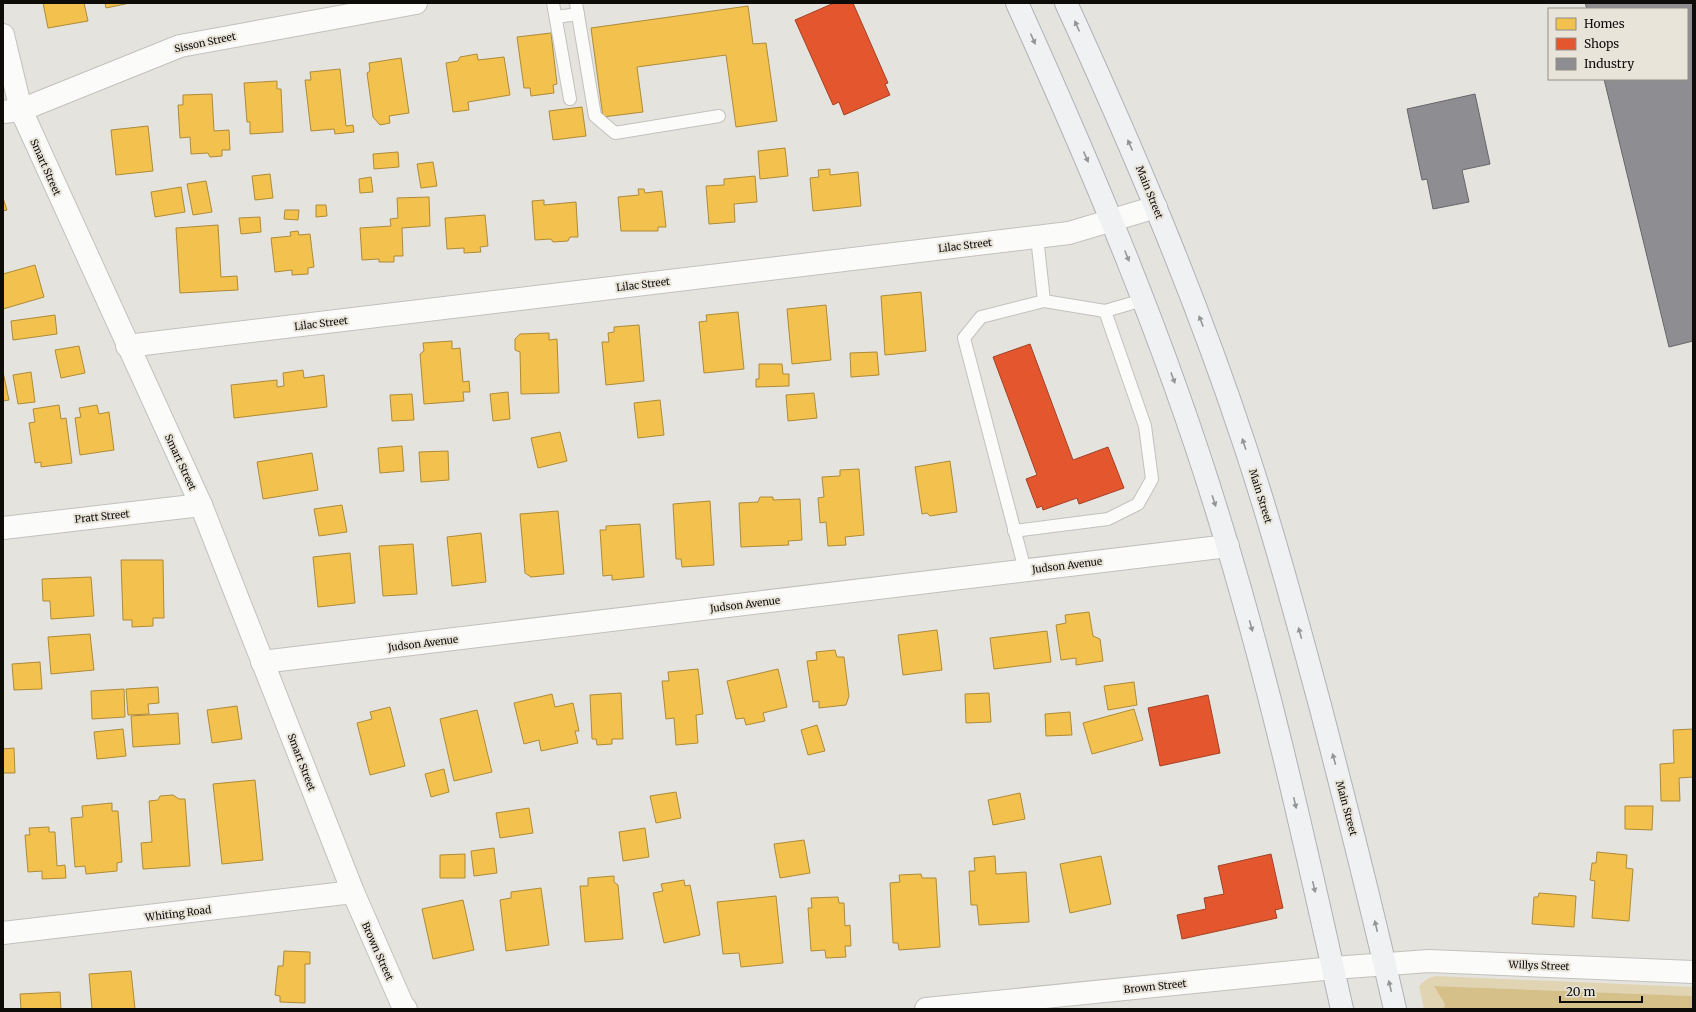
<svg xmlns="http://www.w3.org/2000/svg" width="1696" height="1012" font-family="Merriweather,serif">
<rect width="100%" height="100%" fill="#e4e3de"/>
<polygon fill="#e1d4b3" points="1435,976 1693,987 1693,996 1434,986 1446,1004 1444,1009 1424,1009 1419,986 1427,979"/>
<polygon fill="#d6c089" points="1434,986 1693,996 1693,1009 1444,1009 1445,1004"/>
<g fill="#f2c14e" stroke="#ae8b39">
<polygon points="43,3 84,3 88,21 48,28"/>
<polygon points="105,3 130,3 106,8"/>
<polygon points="748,6 753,44 766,43 777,121 736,127 726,55 637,67 643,112 603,117 591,28"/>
<polygon points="551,33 557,84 553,85 554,93 531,96 530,88 524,88 517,37"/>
<polygon points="477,54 478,60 504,57 510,95 468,102 469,110 453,112 446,63 458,61 460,57"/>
<polygon points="401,58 409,113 389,116 390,123 380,125 373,117 367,73 370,71 369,63"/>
<polygon points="340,69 346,126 353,125 354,132 335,134 334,129 311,131 305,80 311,80 310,72"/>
<polygon points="277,81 277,89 281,89 283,132 250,134 250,122 247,122 244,83"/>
<polygon points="212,94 214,131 229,130 230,150 222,150 222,156 210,157 208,153 191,154 190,137 180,138 178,105 183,105 183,95"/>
<polygon points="582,107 586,136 553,140 549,111"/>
<polygon points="148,126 153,171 116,175 111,130"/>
<polygon points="785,148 788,176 760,179 758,151"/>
<polygon points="398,152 399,167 374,169 373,154"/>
<polygon points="433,162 437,186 421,188 417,164"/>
<polygon points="830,169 830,175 858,172 861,206 813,211 810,178 819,177 818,170"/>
<polygon points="270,174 273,198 255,200 252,176"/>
<polygon points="755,176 757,202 734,204 735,222 709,224 706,186 724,185 724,179"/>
<polygon points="371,177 373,192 360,193 359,179"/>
<polygon points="206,181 212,212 193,215 187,184"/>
<polygon points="181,187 185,212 155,217 151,192"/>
<polygon points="638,189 644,189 645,193 662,191 666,227 658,227 658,231 621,231 618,197 639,195"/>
<polygon points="429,197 430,226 402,228 403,256 394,256 394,262 379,262 379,259 362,260 360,228 391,226 390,219 398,218 397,198"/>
<polygon points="3,198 7,210 3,211"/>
<polygon points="544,200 544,205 576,202 578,237 570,237 568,241 553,242 551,239 535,240 532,201"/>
<polygon points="316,205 326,205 327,216 316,217"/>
<polygon points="285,210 299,210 298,220 284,219"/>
<polygon points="485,215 488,246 480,247 481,252 464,253 464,248 447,249 445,218"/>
<polygon points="260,217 261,232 241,234 239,218"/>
<polygon points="218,225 221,277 237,276 238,290 180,293 176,228"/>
<polygon points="298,231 299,235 310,234 314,267 308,268 308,274 292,275 292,270 275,272 271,238 291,236 290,232"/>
<polygon points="35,265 44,297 3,309 3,274"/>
<polygon points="921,292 926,351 885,355 881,296"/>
<polygon points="826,305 831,360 792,364 787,309"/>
<polygon points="738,312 744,369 704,373 699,322 707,321 706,315"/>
<polygon points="55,315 57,334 13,340 11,321"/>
<polygon points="639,325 644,381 606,385 602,342 609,342 608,333 614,332 614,327"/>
<polygon points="549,333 549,340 557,339 559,393 521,394 520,352 515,350 515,339 520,334"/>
<polygon points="452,341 452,349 460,348 463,382 469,381 470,392 463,392 464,401 424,404 420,354 424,351 423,343"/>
<polygon points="79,346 85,373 61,378 55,350"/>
<polygon points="877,352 879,375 851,377 850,353"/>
<polygon points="759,364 782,364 783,374 789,374 789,386 756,387 756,379 759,379"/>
<polygon points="303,370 304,378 324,375 327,407 234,418 231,385 277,380 277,387 284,386 283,373"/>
<polygon points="3,372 9,400 3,401"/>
<polygon points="31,372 35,402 18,404 13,375"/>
<polygon points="508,392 510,419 493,421 490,394"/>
<polygon points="814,393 817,418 788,421 786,395"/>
<polygon points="412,394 414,420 392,421 390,395"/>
<polygon points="660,400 664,435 638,438 634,403"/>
<polygon points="59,405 61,419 66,418 72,463 41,467 41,462 35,463 29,423 35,422 33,409"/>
<polygon points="97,405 99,414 109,412 114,450 80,455 75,418 81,417 79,408"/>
<polygon points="560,432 567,461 538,468 531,438"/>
<polygon points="402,446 404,471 380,473 378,448"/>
<polygon points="448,451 449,480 421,482 419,452"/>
<polygon points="312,453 318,490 263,499 257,462"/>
<polygon points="950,461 957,512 930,516 927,513 922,514 915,467"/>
<polygon points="859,469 864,535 845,537 846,545 828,546 826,522 820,523 818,498 824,497 822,477 840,476 840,470"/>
<polygon points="760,497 773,497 773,500 800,499 802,540 788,541 789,545 741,547 739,503 758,502"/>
<polygon points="710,501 714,565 682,567 681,559 676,559 673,504"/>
<polygon points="342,505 347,532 319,536 314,509"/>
<polygon points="558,511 564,574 531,577 525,573 520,514"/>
<polygon points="640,524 644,577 612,580 612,575 603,576 600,530 606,530 606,526"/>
<polygon points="481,533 486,582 452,586 447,537"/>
<polygon points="413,544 417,594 383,596 379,546"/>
<polygon points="350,553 355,603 318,607 313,557"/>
<polygon points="121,560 163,560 164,618 153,618 153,626 132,627 132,620 123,620"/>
<polygon points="91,577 94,616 51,619 50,601 43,601 42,579"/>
<polygon points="1089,612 1093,636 1100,639 1103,661 1076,665 1076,658 1061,660 1056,625 1066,623 1065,615"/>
<polygon points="937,630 942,670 903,675 898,635"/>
<polygon points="1047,631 1051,662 994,669 990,638"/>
<polygon points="90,634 94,670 51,674 48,637"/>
<polygon points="835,650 837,657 844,657 849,696 846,705 819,708 819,701 813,702 807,661 817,660 816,652"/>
<polygon points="40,662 42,689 14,690 12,664"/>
<polygon points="698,669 703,714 696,715 698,743 676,745 674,718 666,719 662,681 669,681 668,672"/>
<polygon points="778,669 787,707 763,713 765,721 746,725 744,718 736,719 727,681"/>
<polygon points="1134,682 1137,705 1108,710 1104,686"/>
<polygon points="158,687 159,703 148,704 149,714 128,715 126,689"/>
<polygon points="124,689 125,717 92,719 91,691"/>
<polygon points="621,693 623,739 612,739 612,744 597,745 596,739 592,739 590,695"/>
<polygon points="989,693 991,722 966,723 965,694"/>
<polygon points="552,694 555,707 573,703 579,731 575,731 578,743 541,751 539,740 524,744 514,703"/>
<polygon points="237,706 242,739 212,743 207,710"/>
<polygon points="390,707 405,766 370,775 357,723 372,719 370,712"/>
<polygon points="1134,709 1143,740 1092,754 1083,723"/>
<polygon points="477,710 492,772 454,781 440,719"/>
<polygon points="1070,712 1072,735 1046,736 1045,714"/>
<polygon points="178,713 180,744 133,747 131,716"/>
<polygon points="817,725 825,751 808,755 801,730"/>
<polygon points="123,729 126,756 97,759 94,732"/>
<polygon points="1693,729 1693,777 1679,778 1680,801 1661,801 1660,764 1674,763 1673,730"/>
<polygon points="14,748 15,773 3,773 3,749"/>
<polygon points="444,769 449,792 431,797 425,774"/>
<polygon points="255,780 263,860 222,864 213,784"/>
<polygon points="676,792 681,818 656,823 650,796"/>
<polygon points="1020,793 1025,819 993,825 988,800"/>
<polygon points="173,795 179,799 185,799 190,866 143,869 141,843 152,842 149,801 158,800 160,796"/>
<polygon points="112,803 112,811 118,811 122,862 117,863 117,871 86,874 85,866 75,867 71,818 83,817 82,806"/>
<polygon points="1625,806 1653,806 1652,830 1625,829"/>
<polygon points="529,808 533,833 500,838 496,813"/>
<polygon points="49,827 49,832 55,832 57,866 65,865 66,878 42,879 42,871 28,872 25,835 30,835 29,828"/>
<polygon points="645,828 649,857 623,861 619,832"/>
<polygon points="804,840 810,873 780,878 774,844"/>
<polygon points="494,848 497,873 474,876 471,851"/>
<polygon points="1597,852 1627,855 1626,868 1633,869 1629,921 1592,918 1595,881 1590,880 1592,863 1596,863"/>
<polygon points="465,854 465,878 440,878 440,855"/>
<polygon points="995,856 996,874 1026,872 1029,922 979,925 977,905 971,905 969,871 975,871 974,858"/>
<polygon points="1101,856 1111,904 1070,913 1060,864"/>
<polygon points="921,874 922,878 936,878 940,947 899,950 898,943 893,943 890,883 900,882 899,875"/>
<polygon points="614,876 614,882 618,885 623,939 585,942 580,886 588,886 588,878"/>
<polygon points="684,880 685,886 690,885 700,935 664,943 653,893 663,891 661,884"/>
<polygon points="541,888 549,945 506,951 500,900 511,898 511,892"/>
<polygon points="1539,893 1576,896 1574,927 1532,924 1534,897 1538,897"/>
<polygon points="776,896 783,963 741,967 739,953 723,954 717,902"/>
<polygon points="838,897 839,903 844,903 845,926 850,925 851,946 845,946 846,957 826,958 825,950 811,951 808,908 812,908 811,898"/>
<polygon points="463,900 474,950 433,959 422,909"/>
<polygon points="284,951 310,952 310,964 305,964 305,1003 280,1002 280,996 275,995 278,966 283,966"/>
<polygon points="131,971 135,1009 92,1009 89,974"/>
<polygon points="60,992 61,1009 21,1009 20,994"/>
</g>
<g fill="#e4572e" stroke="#a44023">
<polygon points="834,3 853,3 888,83 885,84 890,95 844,115 839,102 833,105 795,20"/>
<polygon points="1030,344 1073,460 1108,447 1124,488 1079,504 1077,498 1043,510 1042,506 1037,508 1026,479 1037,475 993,357"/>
<polygon points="1208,695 1220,753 1160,766 1148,708"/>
<polygon points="1271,854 1283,908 1275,910 1277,918 1182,939 1177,915 1206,909 1204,898 1224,894 1218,866"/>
</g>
<g fill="#8d8d92" stroke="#676669">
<polygon points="1585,3 1693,3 1693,341 1669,347 1604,79 1687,79 1687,9 1587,9"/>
<polygon points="1475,94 1490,164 1462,170 1469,202 1433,209 1427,179 1422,180 1407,109"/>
</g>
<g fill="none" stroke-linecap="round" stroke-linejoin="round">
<g stroke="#c3c1bd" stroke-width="14">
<g id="lane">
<polyline points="553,3 570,99"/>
<polyline points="576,3 595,116 615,133 719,116"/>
<polyline points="556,17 578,14"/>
<polyline points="1037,237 1044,301 1105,311 1143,300"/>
<polyline points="1014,531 1108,519 1138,504 1152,479 1145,426 1105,311"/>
<polyline points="1025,570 964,338 981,317 1044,301"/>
</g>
</g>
<g stroke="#c3c1bd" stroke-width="24">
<g id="street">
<polyline points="3,35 21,110 201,505 353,892 402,1004 406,1009"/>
<polyline points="3,112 21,110 180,46 416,3"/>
<polyline points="127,346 1069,233 1156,207"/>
<polyline points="3,528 201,505"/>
<polyline points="262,662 1228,546"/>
<polyline points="3,933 353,892"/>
<polyline points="926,1009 1333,968 1429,961 1693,972"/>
</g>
</g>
<g stroke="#afb2b6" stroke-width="24">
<g id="primary">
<path d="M1017,3C1093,171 1165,341 1219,518C1269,679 1305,844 1342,1009"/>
<path d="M1066,3C1132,147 1194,292 1244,443C1273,530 1297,620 1321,709C1347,809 1372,908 1395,1009"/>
</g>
</g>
<use href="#lane" stroke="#fbfbfa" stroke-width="12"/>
<use href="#street" stroke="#fbfbfa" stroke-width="22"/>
<use href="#primary" stroke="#eff1f3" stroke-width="22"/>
</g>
<defs><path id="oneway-solid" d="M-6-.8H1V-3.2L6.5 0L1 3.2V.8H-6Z"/></defs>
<g fill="#959595">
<use href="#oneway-solid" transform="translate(1077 26) rotate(-114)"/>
<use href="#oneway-solid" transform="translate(1033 39) rotate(66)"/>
<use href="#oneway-solid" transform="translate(1130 145) rotate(-114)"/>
<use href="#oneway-solid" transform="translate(1086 157) rotate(66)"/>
<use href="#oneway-solid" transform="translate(1127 256) rotate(68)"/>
<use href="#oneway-solid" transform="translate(1201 321) rotate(-111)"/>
<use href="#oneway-solid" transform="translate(1173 378) rotate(70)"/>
<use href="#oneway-solid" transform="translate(1244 444) rotate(-108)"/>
<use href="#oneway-solid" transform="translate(1214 501) rotate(72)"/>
<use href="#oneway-solid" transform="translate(1251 626) rotate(75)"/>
<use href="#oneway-solid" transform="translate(1300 633) rotate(-105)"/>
<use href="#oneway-solid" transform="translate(1334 759) rotate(-105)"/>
<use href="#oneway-solid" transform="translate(1295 803) rotate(77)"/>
<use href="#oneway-solid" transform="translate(1314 887) rotate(77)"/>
<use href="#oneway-solid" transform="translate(1376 926) rotate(-103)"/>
<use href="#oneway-solid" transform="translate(1390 986) rotate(-103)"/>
</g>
<g text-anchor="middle" stroke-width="4" stroke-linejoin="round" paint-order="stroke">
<g font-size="10" fill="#0e0c09" stroke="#e8e4da">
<text transform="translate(205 42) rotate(-12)" y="4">Sisson Street</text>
<text transform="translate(46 167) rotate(66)" y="4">Smart Street</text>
<text transform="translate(1150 192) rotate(68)" y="4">Main Street</text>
<text transform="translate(965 245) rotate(-7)" y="4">Lilac Street</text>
<text transform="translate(643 284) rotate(-7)" y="4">Lilac Street</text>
<text transform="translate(321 323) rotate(-7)" y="4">Lilac Street</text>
<text transform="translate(181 462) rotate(65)" y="4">Smart Street</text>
<text transform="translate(1261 496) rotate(73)" y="4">Main Street</text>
<text transform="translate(102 516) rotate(-6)" y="4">Pratt Street</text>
<text transform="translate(1067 565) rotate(-7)" y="4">Judson Avenue</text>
<text transform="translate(745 604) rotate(-7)" y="4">Judson Avenue</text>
<text transform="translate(423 643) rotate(-7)" y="4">Judson Avenue</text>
<text transform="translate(302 762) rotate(69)" y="4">Smart Street</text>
<text transform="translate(1347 808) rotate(75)" y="4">Main Street</text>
<text transform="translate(178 913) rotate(-7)" y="4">Whiting Road</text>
<text transform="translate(378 951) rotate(66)" y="4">Brown Street</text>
<text transform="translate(1539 965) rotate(2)" y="4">Willys Street</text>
<text transform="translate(1155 986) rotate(-6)" y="4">Brown Street</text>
</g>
</g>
<rect width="1696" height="1012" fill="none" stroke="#0e0c09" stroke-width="8"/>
<rect x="1548" y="8" width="140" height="72" fill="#e8e4da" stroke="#918e86"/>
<rect x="1556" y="18" width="20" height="12" fill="#f2c14e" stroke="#918e86"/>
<text x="1584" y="28" font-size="12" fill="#0e0c09">Homes</text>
<rect x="1556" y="38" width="20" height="12" fill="#e4572e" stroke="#918e86"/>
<text x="1584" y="48" font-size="12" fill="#0e0c09">Shops</text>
<rect x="1556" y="58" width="20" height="12" fill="#8d8d92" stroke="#918e86"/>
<text x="1584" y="68" font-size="12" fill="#0e0c09">Industry</text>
<path d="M1560 996v6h82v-6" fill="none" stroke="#0e0c09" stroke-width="2"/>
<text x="1566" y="996" font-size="12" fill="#0e0c09" stroke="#e8e4da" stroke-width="3" paint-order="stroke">20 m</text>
</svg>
